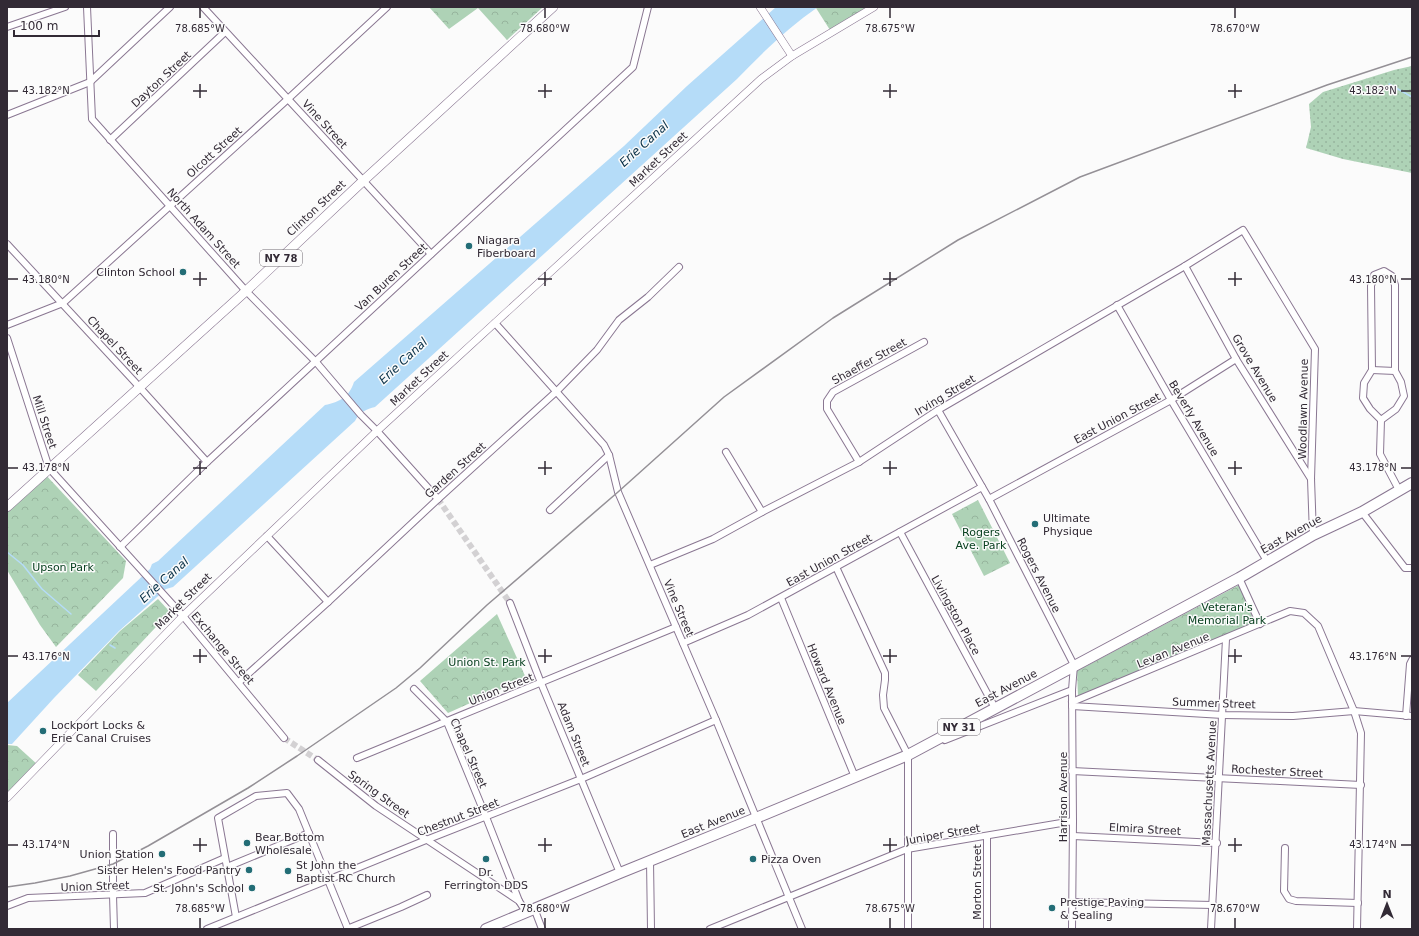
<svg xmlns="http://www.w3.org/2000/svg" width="1419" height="936" font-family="'DejaVu Sans',sans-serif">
<defs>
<pattern id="grass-dots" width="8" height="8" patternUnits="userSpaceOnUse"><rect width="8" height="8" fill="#aed2b6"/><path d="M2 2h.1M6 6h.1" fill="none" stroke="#96b49d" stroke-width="1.8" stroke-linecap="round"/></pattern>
<pattern id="park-crowns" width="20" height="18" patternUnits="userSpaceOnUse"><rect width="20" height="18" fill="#aed2b6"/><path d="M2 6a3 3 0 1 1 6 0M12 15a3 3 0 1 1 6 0" fill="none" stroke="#96b49d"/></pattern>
</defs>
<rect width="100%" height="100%" fill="#fbfbfb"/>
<polygon fill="url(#grass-dots)" points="1412,66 1412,173 1343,159 1306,148 1311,127 1309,104 1323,92 1394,70"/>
<g fill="url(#park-crowns)">
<polygon points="429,7 543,7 507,40 478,8 449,29"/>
<polygon points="818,7 868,7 830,30 816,8"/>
<polygon points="44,473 126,561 123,578 56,647 40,625 7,570 7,507"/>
<polygon points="978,500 1010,563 984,576 952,514"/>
<polygon points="1239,585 1255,623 1078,697 1077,671"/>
<polygon points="158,599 170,612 96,691 78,675 120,631"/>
<polygon points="497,614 526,678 448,713 420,681"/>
<polygon points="7,745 17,746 38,765 7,797"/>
</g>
<path fill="#b5dcf8" d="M776,7H818C789,27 762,53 737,79L375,407C367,409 359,412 355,421L173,587L166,589L119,631L54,698L12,744H7V703L150,569L152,564L158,561L325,405C340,402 349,397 354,382L624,146L687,86Z"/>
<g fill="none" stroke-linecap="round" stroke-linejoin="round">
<g stroke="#b5dcf8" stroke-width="1.5">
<polyline points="1389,84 1412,97"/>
<polyline points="7,552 23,565 42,589 71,614"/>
<polyline points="110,645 115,648"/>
</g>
<g stroke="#d3d1d3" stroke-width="6" stroke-dasharray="6 3" stroke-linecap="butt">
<polyline points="438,499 510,603"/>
<polyline points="284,738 318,760"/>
</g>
<g stroke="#8a7792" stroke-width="8">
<g id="minor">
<polyline points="87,7 92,119 246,291 316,362 361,415 377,431 438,499"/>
<polyline points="203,7 431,254"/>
<polyline points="7,27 65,7"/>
<polyline points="7,115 90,82 170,7"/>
<polyline points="110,140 225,32"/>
<polyline points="7,244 133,380 207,462"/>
<polyline points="1185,266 1236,359 1311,479"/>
<polyline points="1117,305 1171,400 1267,561"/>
<polyline points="495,323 604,445 609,455 618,492 716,720 802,929"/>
<polyline points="7,325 63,303 289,98 387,7"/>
<polyline points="7,338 49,468 183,616 284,738"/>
<polyline points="1372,370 1395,371"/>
<polyline points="938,410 989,499 1074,665 1072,690 1073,821 1072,929"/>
<polyline points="1381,420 1396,409 1404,396 1401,382 1395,371 1395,285 1392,276 1384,271 1374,275 1371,286 1372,370 1364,383 1363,398 1370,409 1381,420 1380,454 1399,490"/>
<polyline points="726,452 762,512"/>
<polyline points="859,462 827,409 827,401 833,392 924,342"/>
<polyline points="989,499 1171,400 1236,359"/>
<polyline points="550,510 609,455"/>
<polyline points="1362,512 1405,568 1412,568"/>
<polyline points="900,532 995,708"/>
<polyline points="267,536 328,602"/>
<polyline points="120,547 207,462 633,67 648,7"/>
<polyline points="650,565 713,539 762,512 859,462 938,410 1185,266 1243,230 1315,349 1311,479 1313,535"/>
<polyline points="836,567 885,673 885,680 883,695 884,708 908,755 908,929"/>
<polyline points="1239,578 1260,624"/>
<polyline points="781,598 855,777"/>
<polyline points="510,603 541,683 620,873"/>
<polyline points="683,643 748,615 982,487"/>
<polyline points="239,682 328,602 438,499 557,391 597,350 619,320 648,297 679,267"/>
<polyline points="414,689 447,722 486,817 519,901"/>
<polyline points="1072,702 1290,611 1304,613 1318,626 1354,711 1361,733 1357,929"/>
<polyline points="1072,706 1223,715 1293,716 1354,711 1412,716"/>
<polyline points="1406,716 1410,664 1412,660"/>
<polyline points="945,740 1072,690"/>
<polyline points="357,758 676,627"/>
<polyline points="318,760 376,806 519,901 526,912"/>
<polyline points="1072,771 1361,785"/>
<polyline points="113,834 113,895 114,929"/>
<polyline points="987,836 987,929"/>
<polyline points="1073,836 1217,843"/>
<polyline points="1285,848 1284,891 1289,899 1296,901 1358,903"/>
<polyline points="650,861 651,929"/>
<polyline points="227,867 309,833"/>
<polyline points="1072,902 1213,905"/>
<polyline points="7,906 28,898 145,893 225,858"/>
<polyline points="534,908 542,929"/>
<polyline points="236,917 218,818 256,796 287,793 299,809 348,929"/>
<polyline points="207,929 426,840 581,779 716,720"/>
<polyline points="347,929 401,907 427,895"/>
<polyline points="710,929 907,849 1073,821"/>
<polyline points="1211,929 1226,639"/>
</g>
</g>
<g stroke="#8a7792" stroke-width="8">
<g id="tertiary">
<polyline points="760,7 792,56"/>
<polyline points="7,798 183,616 267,536 377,431 761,79 792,56 874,7"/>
</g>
</g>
<g stroke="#8a7792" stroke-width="10">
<polyline id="primary" points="7,507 246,291 363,181 553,7"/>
</g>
<g stroke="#8a7792" stroke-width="12">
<polyline id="trunk" points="486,929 620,873 756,818 908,755 1239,578 1313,535 1362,512 1412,483"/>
</g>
<use href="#minor" stroke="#fff" stroke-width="6"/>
<use href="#tertiary" stroke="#fff" stroke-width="7"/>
<use href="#primary" stroke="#fff" stroke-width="9"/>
<use href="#trunk" stroke="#fff" stroke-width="10"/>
<polyline stroke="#949096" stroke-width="1.5" points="7,887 35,883 70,876 113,864 148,846 248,788 297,756 396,688 420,668 487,605 618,492 724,397 833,318 958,240 1080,177 1327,85 1412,57"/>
</g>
<path fill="none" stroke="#322a35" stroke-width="1.5" d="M200,8V18M545,8V18M890,8V18M1235,8V18M200,84V98M545,84V98M890,84V98M1235,84V98M8,91H18M193,91H207M538,91H552M883,91H897M1228,91H1242M1401,91H1411M200,272V286M545,272V286M890,272V286M1235,272V286M8,279H18M193,279H207M538,279H552M883,279H897M1228,279H1242M1401,279H1411M200,461V475M545,461V475M890,461V475M1235,461V475M8,468H18M193,468H207M538,468H552M883,468H897M1228,468H1242M1401,468H1411M200,649V663M545,649V663M890,649V663M1235,649V663M8,656H18M193,656H207M538,656H552M883,656H897M1228,656H1242M1401,656H1411M200,838V852M545,838V852M890,838V852M1235,838V852M8,845H18M193,845H207M538,845H552M883,845H897M1228,845H1242M1401,845H1411M200,918V928M545,918V928M890,918V928M1235,918V928"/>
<g fill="#236d76" stroke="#fbfbfb" stroke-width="1.5">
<circle cx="469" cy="246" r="4"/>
<circle cx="183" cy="272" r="4"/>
<circle cx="1035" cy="524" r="4"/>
<circle cx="43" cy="731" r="4"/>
<circle cx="247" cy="843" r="4"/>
<circle cx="162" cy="854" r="4"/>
<circle cx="486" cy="859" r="4"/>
<circle cx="753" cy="859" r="4"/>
<circle cx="249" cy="870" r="4"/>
<circle cx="288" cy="871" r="4"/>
<circle cx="252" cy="888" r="4"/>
<circle cx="1052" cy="908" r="4"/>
</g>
<g text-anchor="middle" stroke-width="3" stroke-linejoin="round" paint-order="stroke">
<g fill="#fbfbfb" stroke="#6e6970" stroke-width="1">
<rect x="260" y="250" width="42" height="16" rx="3"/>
<rect x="938" y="719" width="42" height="16" rx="3"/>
</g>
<g font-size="10" font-weight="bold" fill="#322a35">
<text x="281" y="262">NY 78</text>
<text x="959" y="731">NY 31</text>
</g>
<g font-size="11" fill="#322a35" stroke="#fbfbfb">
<text transform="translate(161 79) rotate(-43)" y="4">Dayton Street</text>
<text transform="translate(325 124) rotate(48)" y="4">Vine Street</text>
<text transform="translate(214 152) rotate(-42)" y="4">Olcott Street</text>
<text transform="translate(658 159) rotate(-43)" y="4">Market Street</text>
<text transform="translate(316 208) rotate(-43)" y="4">Clinton Street</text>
<text transform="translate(204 228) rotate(48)" y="4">North Adam Street</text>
<text transform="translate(391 277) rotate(-43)" y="4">Van Buren Street</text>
<text transform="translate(115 345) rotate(47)" y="4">Chapel Street</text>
<text transform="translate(869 361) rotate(-29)" y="4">Shaeffer Street</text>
<text transform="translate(1255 368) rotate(59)" y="4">Grove Avenue</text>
<text transform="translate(419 378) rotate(-43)" y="4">Market Street</text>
<text transform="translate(945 395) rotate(-31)" y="4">Irving Street</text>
<text transform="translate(1303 409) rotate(-89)" y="4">Woodlawn Avenue</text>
<text transform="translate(1117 418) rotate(-28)" y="4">East Union Street</text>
<text transform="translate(1194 418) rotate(59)" y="4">Beverly Avenue</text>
<text transform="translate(45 422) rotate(72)" y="4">Mill Street</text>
<text transform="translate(455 470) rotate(-42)" y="4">Garden Street</text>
<text transform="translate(1291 534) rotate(-29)" y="4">East Avenue</text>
<text transform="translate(829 560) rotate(-29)" y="4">East Union Street</text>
<text transform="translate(1039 575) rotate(63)" y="4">Rogers Avenue</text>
<text transform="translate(183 601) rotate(-45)" y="4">Market Street</text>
<text transform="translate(679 608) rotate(67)" y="4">Vine Street</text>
<text transform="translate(956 615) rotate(61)" y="4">Livingston Place</text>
<text transform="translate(223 648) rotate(50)" y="4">Exchange Street</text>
<text transform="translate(1173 650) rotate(-22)" y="4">Levan Avenue</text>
<text transform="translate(827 684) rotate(68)" y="4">Howard Avenue</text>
<text transform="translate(1006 688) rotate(-28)" y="4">East Avenue</text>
<text transform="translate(501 689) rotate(-22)" y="4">Union Street</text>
<text transform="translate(1214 703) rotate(2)" y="4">Summer Street</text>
<text transform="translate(574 734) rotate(68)" y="4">Adam Street</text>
<text transform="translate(469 753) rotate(66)" y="4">Chapel Street</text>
<text transform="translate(1277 771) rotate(3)" y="4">Rochester Street</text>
<text transform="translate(1209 783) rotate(-87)" y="4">Massachusetts Avenue</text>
<text transform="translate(379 794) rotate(36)" y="4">Spring Street</text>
<text transform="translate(1063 797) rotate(-90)" y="4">Harrison Avenue</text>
<text transform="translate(458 817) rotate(-21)" y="4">Chestnut Street</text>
<text transform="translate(713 822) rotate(-22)" y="4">East Avenue</text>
<text transform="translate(1145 829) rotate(3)" y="4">Elmira Street</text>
<text transform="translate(943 834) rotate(-10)" y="4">Juniper Street</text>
<text transform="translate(977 882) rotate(-90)" y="4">Morton Street</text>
<text transform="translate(95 886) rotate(-2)" y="4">Union Street</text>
</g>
<g font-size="11" fill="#322a35" stroke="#fbfbfb" text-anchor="start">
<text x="477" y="244">Niagara<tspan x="477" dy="13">Fiberboard</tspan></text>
<text x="175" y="276" text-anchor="end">Clinton School</text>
<text x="1043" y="522">Ultimate<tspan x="1043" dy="13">Physique</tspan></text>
<text x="51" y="729">Lockport Locks &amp;<tspan x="51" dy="13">Erie Canal Cruises</tspan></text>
<text x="255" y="841">Bear Bottom<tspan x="255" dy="13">Wholesale</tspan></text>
<text x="154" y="858" text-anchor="end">Union Station</text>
<text x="761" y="863">Pizza Oven</text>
<text x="296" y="869">St John the<tspan x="296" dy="13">Baptist RC Church</tspan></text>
<text x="241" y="874" text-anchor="end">Sister Helen's Food Pantry</text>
<text x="486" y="876" text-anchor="middle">Dr.<tspan x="486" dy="13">Ferrington DDS</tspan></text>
<text x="244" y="892" text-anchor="end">St. John's School</text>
<text x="1060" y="906">Prestige Paving<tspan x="1060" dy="13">&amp; Sealing</tspan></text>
</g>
<g font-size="11" fill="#094120" stroke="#fbfbfb">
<text x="981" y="536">Rogers<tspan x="981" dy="13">Ave. Park</tspan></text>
<text x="63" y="571">Upson Park</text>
<text x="1227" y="611">Veteran's<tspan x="1227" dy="13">Memorial Park</tspan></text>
<text x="487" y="666">Union St. Park</text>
</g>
<g font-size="12" font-style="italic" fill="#093148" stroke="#fbfbfb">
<text transform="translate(644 144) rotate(-42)" y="4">Erie Canal</text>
<text transform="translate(403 361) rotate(-43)" y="4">Erie Canal</text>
<text transform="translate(164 580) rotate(-42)" y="4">Erie Canal</text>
</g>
</g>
<g font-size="10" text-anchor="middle" fill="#322a35" stroke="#fbfbfb" stroke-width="3" stroke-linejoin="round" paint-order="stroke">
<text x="200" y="32">78.685°W</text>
<text x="545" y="32">78.680°W</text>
<text x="890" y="32">78.675°W</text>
<text x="1235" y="32">78.670°W</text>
<text x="46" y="94">43.182°N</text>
<text x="1373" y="94">43.182°N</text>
<text x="46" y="283">43.180°N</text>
<text x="1373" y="283">43.180°N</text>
<text x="46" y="471">43.178°N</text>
<text x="1373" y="471">43.178°N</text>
<text x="46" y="660">43.176°N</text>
<text x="1373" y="660">43.176°N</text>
<text x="46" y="848">43.174°N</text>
<text x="1373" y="848">43.174°N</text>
<text x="200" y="912">78.685°W</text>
<text x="545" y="912">78.680°W</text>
<text x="890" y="912">78.675°W</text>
<text x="1235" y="912">78.670°W</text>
</g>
<rect width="1419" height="936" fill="none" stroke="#322a35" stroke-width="16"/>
<g transform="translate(1387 904)" stroke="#fbfbfb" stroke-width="3" paint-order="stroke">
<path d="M0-3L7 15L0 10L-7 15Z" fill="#322a35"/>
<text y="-6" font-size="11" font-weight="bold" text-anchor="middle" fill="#322a35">N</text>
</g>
<path d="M14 30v6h85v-6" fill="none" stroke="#322a35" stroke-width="2"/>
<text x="20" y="30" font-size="12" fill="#322a35" stroke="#fbfbfb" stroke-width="3" paint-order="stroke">100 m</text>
</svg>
